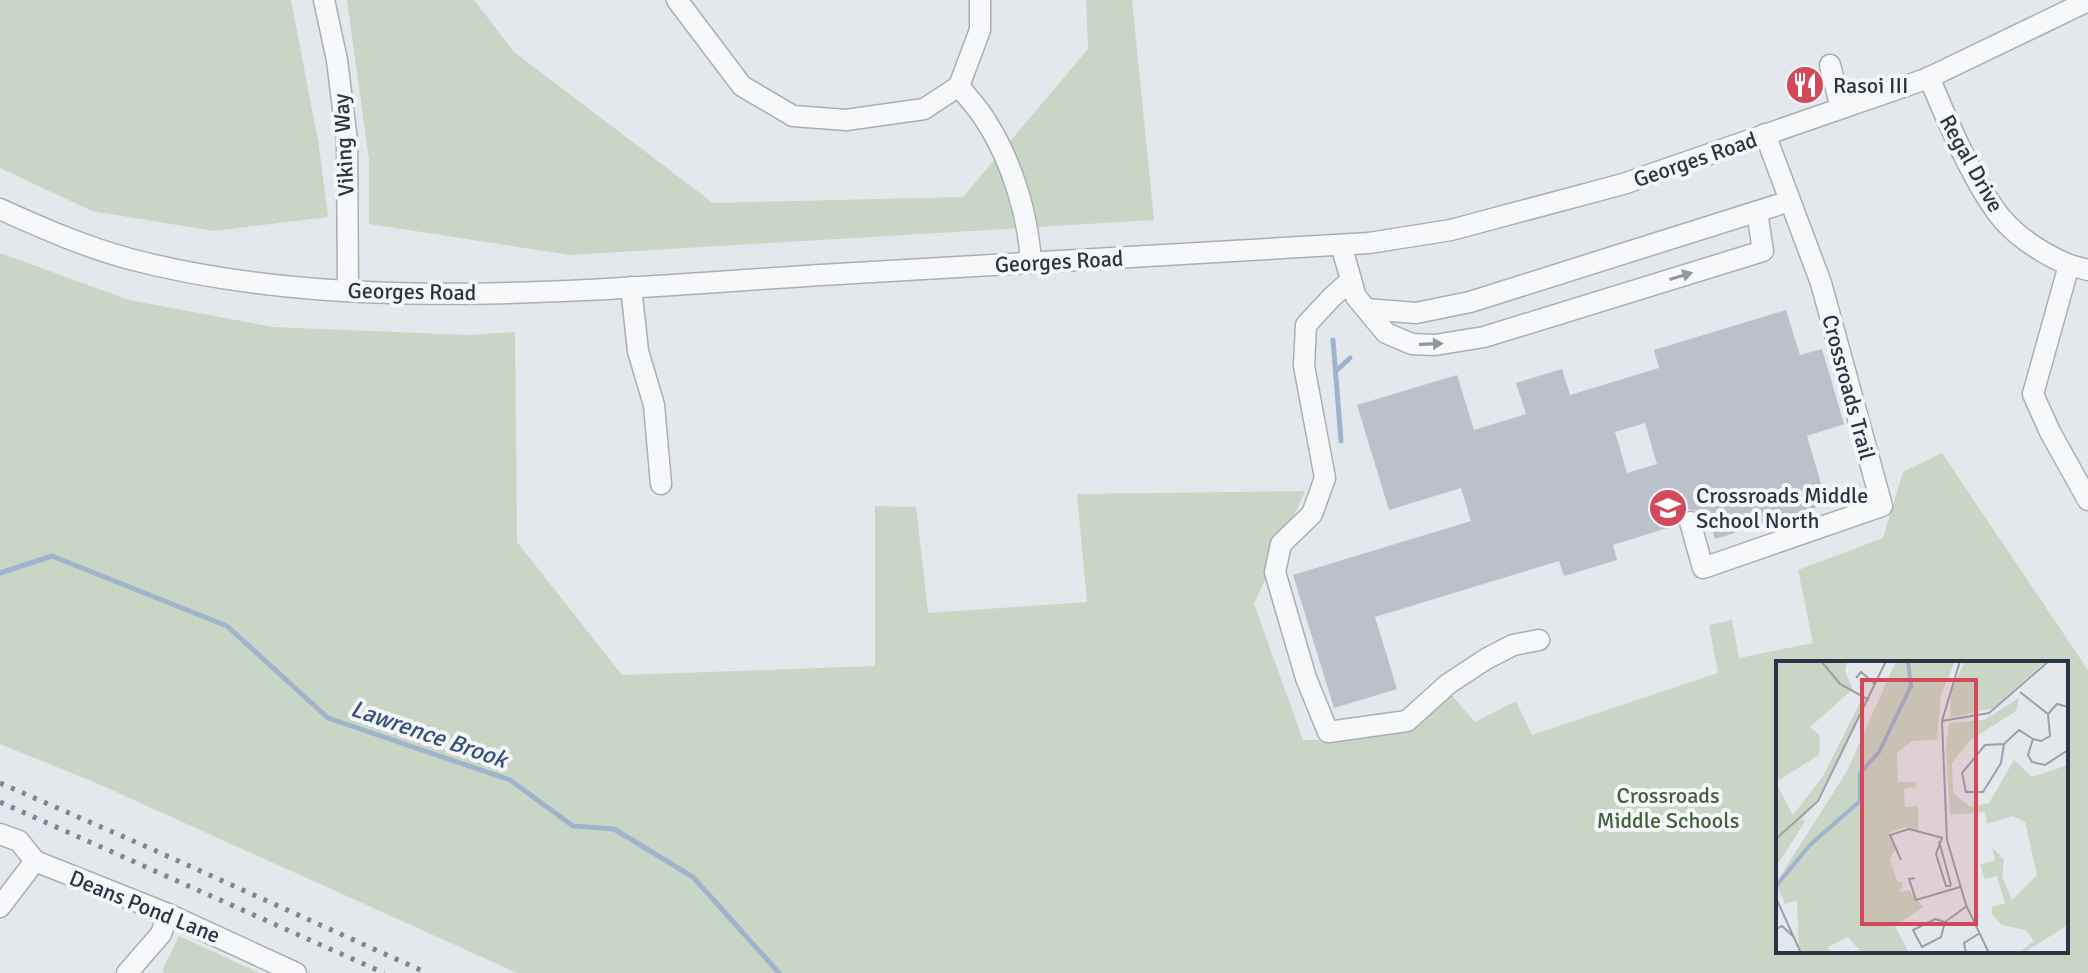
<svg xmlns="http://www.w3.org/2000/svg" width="2088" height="973" viewBox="0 0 2088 973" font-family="Signika,sans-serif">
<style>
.green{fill:#c9d6c5;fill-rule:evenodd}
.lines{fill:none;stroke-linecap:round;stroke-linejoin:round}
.stream{stroke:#9fb4cc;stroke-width:5}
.building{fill:#bbc0ca;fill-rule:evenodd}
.minor-casing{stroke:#a9aeb7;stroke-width:23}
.minor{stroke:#f7f8fa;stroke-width:20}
.rail{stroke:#7d8696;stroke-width:5;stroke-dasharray:4 8;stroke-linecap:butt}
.oneway{fill:#9196a0}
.labels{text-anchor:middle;stroke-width:8;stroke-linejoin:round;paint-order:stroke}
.poi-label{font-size:22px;fill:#2b3445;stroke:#f4f6f9;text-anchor:start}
.street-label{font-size:22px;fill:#2b3445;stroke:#f4f6f9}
.park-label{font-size:22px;fill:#3f6138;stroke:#f4f6f9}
.water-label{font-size:24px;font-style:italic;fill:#34527a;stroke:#f4f6f9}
.inset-river{fill:none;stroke:#9fb4cc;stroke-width:4}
.inset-road{fill:none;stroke:#9a9fa9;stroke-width:2}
.view{fill:#d1495b;fill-opacity:0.15;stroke:#d1495b;stroke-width:4}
.inset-edge{fill:none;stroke:#2b3445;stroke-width:4}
</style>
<rect width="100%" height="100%" fill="#e4e7ec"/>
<g class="green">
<path d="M0,0H291L319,146L328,217L214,231L92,211L0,168Z"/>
<path d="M347,0H474L514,52L713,203L963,197L1088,49L1086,0H1132L1154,220L570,255L369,224V160Z"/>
<path d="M0,253L129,300L273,327L469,335L515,332L517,542L622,675L875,666V506L916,507L928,613L1087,602L1077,494L1305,491L1254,604L1303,740L1366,739L1449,692L1475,722L1516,701L1532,735L1718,673L1709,625L1732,620L1739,658L1813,643L1798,570L1883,538L1903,472L1942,453L2088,670V973H517L94,782L0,744ZM1778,663H2066V951H1778Z"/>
<path d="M179,936L259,973H165L162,971Z"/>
</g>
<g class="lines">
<g class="stream">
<path d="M1333,340L1341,441"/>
<path d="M1336,371L1350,358"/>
<path d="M0,573L52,556L227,626L328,718L510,780L573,826L614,829L693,877L779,973"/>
</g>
</g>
<path class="building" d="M1786,310L1800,355L1822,349L1844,424L1807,436L1827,504L1715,539L1708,516L1702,518L1694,510L1687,509L1680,514L1677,525L1613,545L1617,560L1564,576L1559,561L1375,617L1397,689L1334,708L1293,575L1471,521L1461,488L1389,510L1357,405L1457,375L1474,430L1526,414L1516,383L1562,369L1570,395L1659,368L1654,350ZM1645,423L1657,464L1627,473L1615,432Z"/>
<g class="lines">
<defs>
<g id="minor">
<path d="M324,0L337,60L347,141L348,291"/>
<path d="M677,0L742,86L793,116L846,120L924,109L959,86L980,30V0"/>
<path d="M1830,65L1841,108"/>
<path d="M1929,77C1946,118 1975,187 2003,220C2020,239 2046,255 2069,265"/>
<path d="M959,86C968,98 979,109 986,121C1012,162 1028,214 1031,262"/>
<path d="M0,209C42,228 85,247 130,259C346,316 600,289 821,275C1004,264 1187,254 1369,243L1451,230L1623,184L1926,79L2088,1"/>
<path d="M1341,245L1356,297L1386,333L1412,344L1435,345L1484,337L1763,251L1757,212"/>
<path d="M2088,270L2069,265L2033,394L2050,432L2088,500"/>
<path d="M1351,280L1332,297L1306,325L1304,366L1325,478L1312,514L1281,544L1275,572L1306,678L1328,732L1407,721L1448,684L1486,659L1513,645L1539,640"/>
<path d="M631,287L638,351L654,405L661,484"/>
<path d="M1366,309L1416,313L1470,302L1790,201"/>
<path d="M1690,522L1703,568L1882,506L1821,283L1765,134"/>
<path d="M0,834L19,841L35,861L168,914L296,973"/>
<path d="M0,907L35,861"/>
<path d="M127,973L161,934L168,914"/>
</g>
</defs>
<use href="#minor" class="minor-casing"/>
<use href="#minor" class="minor"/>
<g class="rail">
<path d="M0,783L154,850L427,973"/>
<path d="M0,802L384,973"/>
</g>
</g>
<defs><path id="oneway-solid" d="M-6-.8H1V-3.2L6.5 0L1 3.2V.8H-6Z" transform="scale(2)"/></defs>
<g class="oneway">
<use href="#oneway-solid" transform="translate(1681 276) rotate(-17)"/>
<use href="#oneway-solid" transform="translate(1431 344) rotate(-2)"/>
</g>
<defs>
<symbol id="restaurant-disc" viewBox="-11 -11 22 22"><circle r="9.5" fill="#d1495b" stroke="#f4f6f9"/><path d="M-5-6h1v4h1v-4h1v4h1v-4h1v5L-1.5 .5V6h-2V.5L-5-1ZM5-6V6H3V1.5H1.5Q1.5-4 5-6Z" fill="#fff"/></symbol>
<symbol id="school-disc" viewBox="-11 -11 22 22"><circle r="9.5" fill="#d1495b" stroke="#f4f6f9"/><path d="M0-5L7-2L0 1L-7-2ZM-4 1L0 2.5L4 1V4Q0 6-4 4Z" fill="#fff"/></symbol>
</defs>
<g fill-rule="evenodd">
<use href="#restaurant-disc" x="1783" y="63" width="44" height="44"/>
<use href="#school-disc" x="1646" y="486" width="44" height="44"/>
</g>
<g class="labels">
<g class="poi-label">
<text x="1833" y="93">Rasoi III</text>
<text x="1696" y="503">Crossroads Middle<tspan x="1696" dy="25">School North</tspan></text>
</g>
<g class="street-label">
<text transform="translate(343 145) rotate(-93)" y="8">Viking Way</text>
<text transform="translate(1695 159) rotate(-19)" y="8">Georges Road</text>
<text transform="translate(1972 163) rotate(61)" y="8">Regal Drive</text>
<text transform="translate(1059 261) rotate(-3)" y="8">Georges Road</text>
<text transform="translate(412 291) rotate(1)" y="8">Georges Road</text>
<text transform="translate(1849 387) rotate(75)" y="8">Crossroads Trail</text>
<text transform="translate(145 906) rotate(22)" y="8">Deans Pond Lane</text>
</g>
<g class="park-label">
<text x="1668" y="803">Crossroads<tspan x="1668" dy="25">Middle Schools</tspan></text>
</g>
<g class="water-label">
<text transform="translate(429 734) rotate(19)" y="8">Lawrence Brook</text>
</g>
</g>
<g transform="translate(1776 661)">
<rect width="292" height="292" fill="#e4e7ec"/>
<path d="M0,0H71L69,11L77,28L34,66L44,75L43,94L0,121ZM120,0H179L165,34L161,79L136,80L121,92L122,121H140V126L128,128L129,146L142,145V172L129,166L113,172L119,189L114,199L121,220L127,222L124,231L133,229L147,246L119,265L133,292H86L72,276L52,286L54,292H23L21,239L9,243L0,222L71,110ZM189,0H270L217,47L174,57L175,30ZM243,37L240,50L194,79L176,102L177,132L194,146L213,142L238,99L256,116L292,104V264L247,292H242L258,280L250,269L226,264L216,253V246L229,242L221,215L209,218L204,204L219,199L216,187L228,198L226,216L236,239L261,214L249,161L237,155L211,163L209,151L174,154L170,86L173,62L208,59ZM86,38L90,40L39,143L24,160L30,159L0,206V122L17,154L47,115Z" fill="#c9d6c5"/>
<path class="inset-river" d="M0,225L34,184L84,140V112L103,91L135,25L132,0"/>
<path class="inset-road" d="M45,0L64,23L93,39M184,0L166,60L171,179L190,244L213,292M80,17L85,11L99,23M244,31L272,53M272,53L274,75L265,80L257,78L252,94L256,101L269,104L292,89M272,53L281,43L292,46M166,60L213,52L273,0M228,83L225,102L207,131H190L186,112L209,84L228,83L243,69L257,78M166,177L160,193L170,225H175M0,178L42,140L110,0M163,180L175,224M125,199L114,174L133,168L167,177M139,217L133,218L140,239L184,226M0,237L25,292M159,258L169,261L165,276L146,286L137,269ZM169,261L191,245M0,268L6,265L19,277M190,292L188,282L204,272"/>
<path class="view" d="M86,19H200V263H86Z"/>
<rect width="292" height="292" class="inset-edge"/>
</g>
</svg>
